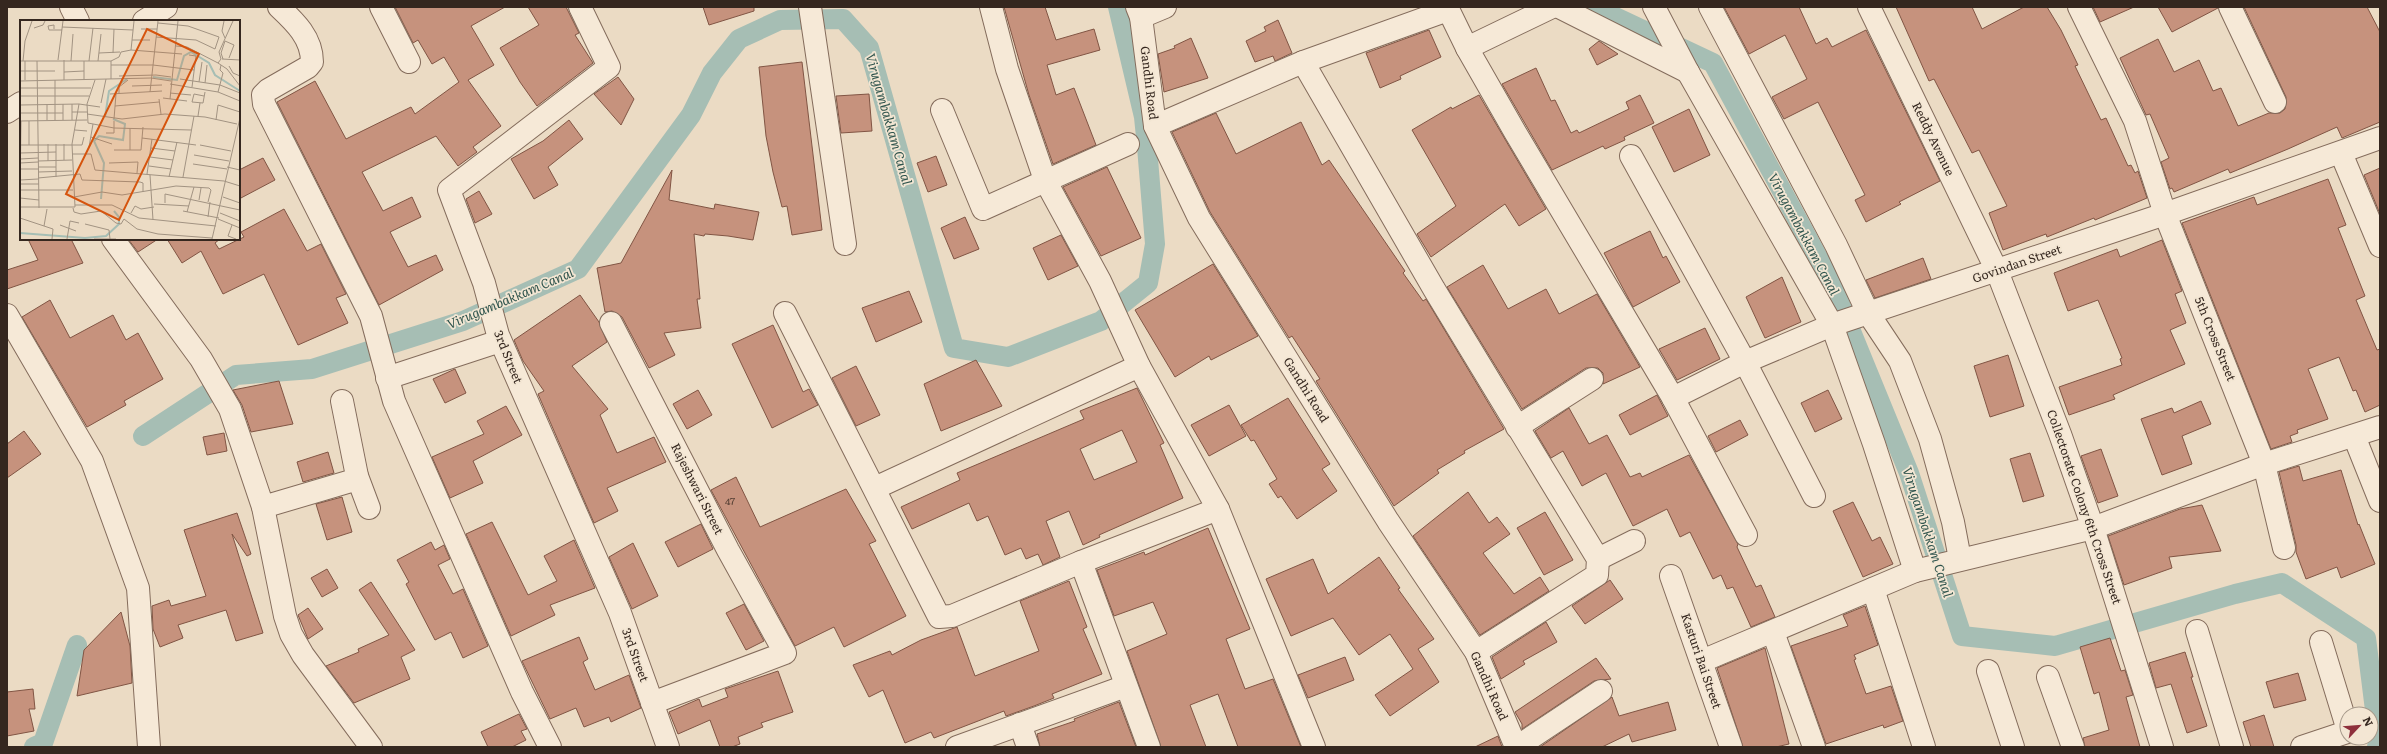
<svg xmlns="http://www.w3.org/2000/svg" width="2387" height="754" viewBox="0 0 2387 754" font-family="Literata,serif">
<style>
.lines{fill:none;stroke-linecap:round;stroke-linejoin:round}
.canal{stroke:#a6beb4;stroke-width:20}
.building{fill:#c6927d;stroke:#815544;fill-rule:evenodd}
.minor-casing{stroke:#846c5c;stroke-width:24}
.minor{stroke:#f6e9d7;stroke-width:22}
.labels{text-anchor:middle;stroke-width:3.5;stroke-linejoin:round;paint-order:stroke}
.number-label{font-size:10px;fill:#594236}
.street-label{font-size:12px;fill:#35271f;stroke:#f3e6d3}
.water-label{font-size:13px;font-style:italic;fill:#2f544d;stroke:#f3e6d3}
.inset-river{fill:none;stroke:#a6beb4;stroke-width:2}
.inset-road{fill:none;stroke:#a29382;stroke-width:1}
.view{fill:#d6540e;fill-opacity:0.15;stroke:#d6540e;stroke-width:2}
.inset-edge{fill:none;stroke:#35271f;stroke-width:2}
</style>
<rect width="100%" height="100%" fill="#ebdbc4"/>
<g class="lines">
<g class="canal">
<path d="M1594,7L1713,63L1830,280L1909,473L1962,636L2055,646L2235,594L2282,583L2366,638L2379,742L2377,747"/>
<path d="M143,436L236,375L312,369L463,321L578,269L691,115L712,73L739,39L780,20L843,19L869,48L954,348L1008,357L1101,321L1148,283L1155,244L1147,147L1144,117L1118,7"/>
<path d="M34,747L43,743L77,645"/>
</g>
</g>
<g class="building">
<path d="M395,7H505L471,26L494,65L468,80L501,126L473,147L477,152L458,166L436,136L362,172L383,211L412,197L421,217L390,232L408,267L436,255L443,270L379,305L277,102L315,81L346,139L411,107L415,114L459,82L444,57L432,64L418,40L413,43Z"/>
<path d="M528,7H566L579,33L575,35L593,63L537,106L520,82L500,48L539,25Z"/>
<path d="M703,7H754V11L709,25Z"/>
<path d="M1004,7H1045L1056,40L1094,29L1100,50L1047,65L1056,95L1074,88L1096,145L1053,164L1029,95Z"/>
<path d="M1724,7H1799L1816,44L1827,38L1832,47L1866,30L1940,181L1899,202L1901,204L1866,222L1855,200L1865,195L1818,102L1784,119L1772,97L1807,79L1785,35L1749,54Z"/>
<path d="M1896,7H1972L1982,29L2024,7H2047L2061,30L2078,65L2075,66L2101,120L2106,118L2128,166L2131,165L2135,173L2138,171L2147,198L2095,220L2094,218L2047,237L2046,234L2003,250L1989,213L2007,206L1979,150L1972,153L1934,79L1929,81Z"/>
<path d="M2093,7H2134L2100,22Z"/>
<path d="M2158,7H2218V8L2172,32Z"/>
<path d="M2244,7H2367L2380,32V122L2342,138L2337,127L2288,149L2230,173L2228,169L2174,192L2172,188L2170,189L2161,162L2169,158L2150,114L2146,115L2120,58L2158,39L2174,72L2199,60L2213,91L2221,88L2238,126L2269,113H2280L2285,109L2286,97Z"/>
<path d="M1278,20L1292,53L1275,61L1273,56L1255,62L1246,41L1266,31L1264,27Z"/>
<path d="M1429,30L1441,57L1400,76L1401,79L1380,88L1366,53Z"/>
<path d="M1191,38L1208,78L1164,92L1158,54L1175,48L1174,46Z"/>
<path d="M1599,41L1618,54L1597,65L1589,49Z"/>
<path d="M802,62L822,230L792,235L787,206L782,207L773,172L766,136L759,67Z"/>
<path d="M1536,68L1551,101L1555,100L1571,133L1577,130L1579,133L1629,109L1626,102L1640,95L1654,123L1624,137L1625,140L1605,149L1603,146L1552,170L1502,84Z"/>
<path d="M618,77L634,99L621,125L594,94Z"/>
<path d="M869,94L872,131L841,133L836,96Z"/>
<path d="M1479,95L1546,209L1519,226L1505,204L1431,257L1417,234L1456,206L1412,130L1451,107L1452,109Z"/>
<path d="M1689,109L1710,155L1674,172L1652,127Z"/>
<path d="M1216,113L1236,154L1301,122L1322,165L1329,160L1405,271L1403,273L1423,301L1426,299L1504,429L1464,451L1465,453L1437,470L1439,473L1394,506L1316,381L1320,379L1292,336L1289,338L1210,212L1172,132Z"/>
<path d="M569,120L583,139L548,167L558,185L534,199L511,159L543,141Z"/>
<path d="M936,156L947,185L928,192L917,163Z"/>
<path d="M263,158L275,180L239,199V170Z"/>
<path d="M1107,167L1141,238L1101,256L1063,187Z"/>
<path d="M2380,168V214L2364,175Z"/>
<path d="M672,170L669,200L714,209L715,204L759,212L753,240L728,236L705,234L704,236L694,234L700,299H697L701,328L664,333L675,355L649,368L622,317L612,311L605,312L597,268L621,263Z"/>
<path d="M2328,179L2346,225L2338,228L2365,296L2356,300L2377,350L2380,349V405L2365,412L2356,390L2353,391L2339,357L2308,369L2328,419L2297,430L2298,433L2290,436L2292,442L2271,449L2182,223L2254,197L2257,205Z"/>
<path d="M479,191L492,214L475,223L466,199Z"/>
<path d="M284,209L307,251L321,244L346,294L336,298L348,323L298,345L264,274L223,294L201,251L182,263L167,239H220L215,243L219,249L244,237L241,232Z"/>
<path d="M965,217L979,249L954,259L941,228Z"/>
<path d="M1650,231L1663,258L1666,256L1680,282L1633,307L1604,253Z"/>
<path d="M1061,235L1078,266L1048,280L1033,248Z"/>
<path d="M28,239H71L83,263L7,289V270L38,260Z"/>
<path d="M128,239H158L138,252Z"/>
<path d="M2162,240L2182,291L2175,294L2186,323L2170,330L2185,364L2113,395L2115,399L2069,415L2059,387L2122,365L2120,359L2122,358L2098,300L2068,311L2054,273L2117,249L2120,257Z"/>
<path d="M1923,258L1931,279L1875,298L1866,280Z"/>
<path d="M1213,264L1258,336L1211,360L1209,356L1175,377L1135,310Z"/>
<path d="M1483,265L1508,309L1546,289L1559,314L1597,294L1640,367L1603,384V373L1598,368H1586L1522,409L1447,287Z"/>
<path d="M1782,277L1801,322L1765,338L1746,297Z"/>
<path d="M909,291L922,322L876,342L862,308Z"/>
<path d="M580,295L599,322L607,342L572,366L608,409L600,415L617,453L654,437L666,462L607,488L618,511L594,523L538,394L544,391L523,361L514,340Z"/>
<path d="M50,300L70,338L113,315L126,340L138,333L163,379L124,401L126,405L87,427L22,317Z"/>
<path d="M773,325L803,392L809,389L818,405L772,428L732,344Z"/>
<path d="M1705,328L1720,359L1677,380L1659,349Z"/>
<path d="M2008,355L2024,406L1990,417L1974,366Z"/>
<path d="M976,360L1002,406L941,431L924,384Z"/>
<path d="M856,366L880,415L856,426L832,378Z"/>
<path d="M455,369L466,393L445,403L433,379Z"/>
<path d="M279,381L293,424L251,432L242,405L233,390Z"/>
<path d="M1137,388L1164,443L1160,445L1183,498L1099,535L1100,537L1083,545L1069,511L1046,521L1060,557L1043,565L1038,554L1026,559L1021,548L1005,555L988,516L977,521L969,503L912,529L901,507L960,480L957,473L1084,419L1080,411ZM1122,430L1137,462L1094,480L1080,449Z"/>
<path d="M698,390L712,415L687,429L673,404Z"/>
<path d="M1828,390L1842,419L1815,432L1801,403Z"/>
<path d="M1657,395L1668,416L1630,435L1619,415Z"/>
<path d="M1288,398L1330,464L1322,469L1337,491L1297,519L1281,496L1278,498L1269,484L1277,479L1254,440L1251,441L1241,425Z"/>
<path d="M2201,401L2211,424L2182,436L2192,464L2162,475L2141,419L2172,408L2174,413Z"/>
<path d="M1229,405L1246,436L1209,456L1191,425Z"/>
<path d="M506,406L522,435L473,461L483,483L450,498L432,457L484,434L477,421Z"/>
<path d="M1569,408L1589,444L1607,435L1630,477L1640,473L1642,477L1689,455L1738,544L1737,547L1756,587L1761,585L1775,617L1751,627L1733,587L1727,589L1721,575L1713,579L1690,532L1680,537L1667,509L1633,526L1606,473L1582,486L1563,451L1551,458L1535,431Z"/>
<path d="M1740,420L1748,435L1716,452L1708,436Z"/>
<path d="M24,431L41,454L7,478V444Z"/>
<path d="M224,433L227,451L207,455L203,437Z"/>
<path d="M2101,449L2118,496L2098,503L2081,456Z"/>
<path d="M328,452L334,473L303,482L297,462Z"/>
<path d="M2030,453L2044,496L2023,502L2010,459Z"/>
<path d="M2299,466L2303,481L2341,470L2358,525L2359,524L2375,564L2341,578L2337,567L2306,579L2296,552V545L2279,472Z"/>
<path d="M736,477L760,527L846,489L876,541L869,544L906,616L844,647L834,627L795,646L711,490Z"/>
<path d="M1468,492L1489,523L1497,517L1510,534L1483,553L1514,594L1540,577L1549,591L1480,635L1413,536Z"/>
<path d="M342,497L352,532L327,540L316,504Z"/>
<path d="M1853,502L1872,541L1880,537L1893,564L1863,577L1833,511Z"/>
<path d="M2202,505L2221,551L2169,557L2172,568L2124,585L2108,536L2180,509Z"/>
<path d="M1545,512L1573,560L1544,575L1517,528Z"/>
<path d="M237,513L251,554L247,556L232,534L263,633L236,641L226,610L178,625L183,638L160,647L153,629L152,606L169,600L171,606L206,596L184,530Z"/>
<path d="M492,522L528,595L557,581L544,556L574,540L595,588L550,605L555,615L511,636L466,534Z"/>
<path d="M701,524L713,549L678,567L665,542Z"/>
<path d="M1208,528L1250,629L1226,639L1245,689L1273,679L1301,747H1238L1218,694L1190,705L1206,747H1161L1127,651L1167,634L1153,602L1114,616L1097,570L1144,552L1145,555Z"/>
<path d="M431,542L435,550L444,545L450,559L438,565L453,594L463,589L488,646L463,658L451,632L435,640L406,584L409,582L397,560Z"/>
<path d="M633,543L658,596L632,609L609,557Z"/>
<path d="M1379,557L1400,588L1398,589L1434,639L1418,649L1439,682L1390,716L1375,695L1413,669L1390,634L1359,655L1333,618L1291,636L1266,579L1313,559L1328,594Z"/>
<path d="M327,569L338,588L322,597L311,578Z"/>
<path d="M1610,580L1623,599L1585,624L1572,606Z"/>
<path d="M1069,581L1087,627L1083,629L1102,674L1052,694L1054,698L1034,706L1006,716L1004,711L934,738L931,732L905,743L883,690L869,697L853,665L890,651L892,655L921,640L957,627L975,676L1039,651L1020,601Z"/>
<path d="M371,582L415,650L401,657L410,679L354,703L326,666L359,652L358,649L389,635L359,590Z"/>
<path d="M744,604L764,641L746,650L726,613Z"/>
<path d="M1865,606L1878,645L1854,655L1856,659L1854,660L1866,694L1891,686L1903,721L1884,728L1883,725L1826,744L1791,646L1848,626L1843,615Z"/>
<path d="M308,608L323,629L308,639L298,615Z"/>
<path d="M121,612L130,646L132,683L77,696L84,650Z"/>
<path d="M1546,622L1557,642L1523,661L1525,664L1501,679L1492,657Z"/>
<path d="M579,637L588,659L583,662L595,690L629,675L641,708L611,722L609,717L584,727L576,708L550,719L522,661Z"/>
<path d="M2110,638L2121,671L2125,670L2133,695L2126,697L2140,747H2085L2083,738L2109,730L2099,692L2094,694L2080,647Z"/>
<path d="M1765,648L1789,744L1776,747H1743L1717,668Z"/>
<path d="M2185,652L2193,677H2191L2207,726L2187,733L2171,684L2156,688L2149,663Z"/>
<path d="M1345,657L1354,680L1308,698L1298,675Z"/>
<path d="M1596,658L1611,679L1594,681L1522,729V724L1515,712Z"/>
<path d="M778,671L793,712L761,723L763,727L738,737L740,744L732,747H720L710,720L678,734L669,712L699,699L702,707L728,697L725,689Z"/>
<path d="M2298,673L2306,700L2274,708L2266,682Z"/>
<path d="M33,689L35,709H29L34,731L7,736V692Z"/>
<path d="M1612,697L1619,716L1668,702L1676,730L1632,742L1629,734L1602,747H1540Z"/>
<path d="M1119,702L1136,747H1040L1037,734L1075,721L1074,719Z"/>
<path d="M519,714L527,729L521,731L526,740L512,747H488L481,732Z"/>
<path d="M2264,715L2274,747H2251L2243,722Z"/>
<path d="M1498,736L1502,747H1475Z"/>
</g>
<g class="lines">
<defs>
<g id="minor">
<path d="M71,7L78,21"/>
<path d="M279,7C295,22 312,38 312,62L308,67L268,90L263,95L264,104L371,316L394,401L522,692L550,747"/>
<path d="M381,7L409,62"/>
<path d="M580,7L609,67L449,190L484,283L498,335L620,613L668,747"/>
<path d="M810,7L845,244"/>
<path d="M991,7L1007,69L1045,180L1100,281L1139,366L1218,509L1314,747"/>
<path d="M1137,7L1141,17L1155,126L1199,218L1388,521L1476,652L1516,747"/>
<path d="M1447,7L1467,48L1515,132L1673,398L1746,535"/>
<path d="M1559,7L1688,72"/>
<path d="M1654,7L1688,72L1832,325L1874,444L1915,571"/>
<path d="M1710,7L1836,245L1868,313L1900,361L1930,439L1953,522L1960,559"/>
<path d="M1869,7L1997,271L2060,434L2093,528L2162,747"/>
<path d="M2079,7L2135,121L2165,214L2264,464L2284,548"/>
<path d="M2230,7L2275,102"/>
<path d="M1141,17L1165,7"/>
<path d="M144,21L166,7"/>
<path d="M1467,48L1552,7"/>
<path d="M1303,62L1434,289L1598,559L1597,575L1476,652"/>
<path d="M942,110L983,209L1128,144"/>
<path d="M7,112L21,103"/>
<path d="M1155,126L1303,62L1448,10"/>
<path d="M2341,153L2380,246"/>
<path d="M1631,156L1745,362L1814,496"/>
<path d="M113,239L201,359L230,409L263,507L285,616L291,634L303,655L371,747"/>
<path d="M785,313L939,617L952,616L1081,562L1218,509"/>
<path d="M7,315L92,461L138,588L149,747"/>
<path d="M611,323L728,550L785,653L652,703"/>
<path d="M387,378L500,341"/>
<path d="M1673,398L1745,362L1832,325L2165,214L2380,138"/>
<path d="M342,401L357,476L369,508"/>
<path d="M1517,427L1592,379"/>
<path d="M2354,436L2380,501"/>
<path d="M875,488L1139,366"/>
<path d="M263,507L351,481L357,476"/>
<path d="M1598,559L1634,541"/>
<path d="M1081,562L1149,747"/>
<path d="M1671,576L1731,747"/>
<path d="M1873,589L1924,747"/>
<path d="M2197,631L2232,747"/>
<path d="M1773,632L1814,747"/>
<path d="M2321,642L2347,727"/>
<path d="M1702,661L1915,571L2093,528L2264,464L2380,427"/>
<path d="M1988,671L2013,747"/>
<path d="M2048,677L2073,747"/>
<path d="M1020,724L1028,747"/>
<path d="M957,747L1126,686"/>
<path d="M1517,747L1601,691"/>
<path d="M2302,747L2347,732"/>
</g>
</defs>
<use href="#minor" class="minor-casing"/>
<use href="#minor" class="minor"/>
</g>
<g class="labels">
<g class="number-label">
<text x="730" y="505">47</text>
</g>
<g class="street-label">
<text transform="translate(1149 83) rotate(83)" y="4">Gandhi Road</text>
<text transform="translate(1933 139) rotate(64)" y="4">Reddy Avenue</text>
<text transform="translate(2017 264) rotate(-19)" y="4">Govindan Street</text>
<text transform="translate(2215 339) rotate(68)" y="4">5th Cross Street</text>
<text transform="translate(508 357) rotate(68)" y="4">3rd Street</text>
<text transform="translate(1306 390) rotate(58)" y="4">Gandhi Road</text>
<text transform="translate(697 489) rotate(63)" y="4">Rajeshwari Street</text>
<text transform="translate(2084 507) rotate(71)" y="4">Collectorate Colony 6th Cross Street</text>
<text transform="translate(635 655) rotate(70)" y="4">3rd Street</text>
<text transform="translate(1701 661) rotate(71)" y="4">Kasturi Bai Street</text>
<text transform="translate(1489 686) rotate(66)" y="4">Gandhi Road</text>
</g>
<g class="water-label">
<text transform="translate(889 119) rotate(74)" y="5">Virugambakkam Canal</text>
<text transform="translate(1804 234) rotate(62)" y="5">Virugambakkam Canal</text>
<text transform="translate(510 298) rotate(-23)" y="5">Virugambakkam Canal</text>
<text transform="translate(1928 532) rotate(72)" y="5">Virugambakkam Canal</text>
</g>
</g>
<g transform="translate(20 20)">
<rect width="220" height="220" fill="#ebdbc4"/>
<path class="inset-river" d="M133,57L157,60L164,36L171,32L189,43L195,55L220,71M85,97L89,71L107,59M81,179L84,143L74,121L79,116L103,120L105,104L93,99M0,213L65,218L86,216L99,204V197L94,191"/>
<path class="inset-road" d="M204,1L202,11L205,18M42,7L113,10M14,8L23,5L25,1M34,9V5L28,6L29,10H42M121,9H137M136,17L176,20L195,29L199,17L168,6L138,3M112,20H130M156,26L167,27L198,43L207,49L220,66M111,30L114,1M79,33L100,32M93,33L94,9M169,35L176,36L172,67M202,39L220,40M203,39L201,33L205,21L214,25L209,38M38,40L43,1M44,40V60M0,41H91L99,37L101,32L111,30L162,34M3,41L5,21L12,1M5,41V60M17,41L19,188M51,41L53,14M69,41L73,8M78,41L81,14M198,43L201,39L199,32L213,1M91,45H133L174,50M209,46L213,53L220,56M0,51H35M44,52L64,51M99,56L136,55L151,57M91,59V41M160,59L200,65L220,73M64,60V41M75,60L67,84L68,103L94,108L171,110M0,61L131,58L151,61M179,62L182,42M185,63L187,45M150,64L198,72L220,81M112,66L142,65M0,68H71M130,72L138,1M198,72L203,53L200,50L201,45M150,73L171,75M90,74L142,71M99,74V67L108,60M0,76H69M184,76L174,74L172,82L183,83L185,72M143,78L167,81M139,79L141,94M150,79L158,1M81,83L86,59M27,84V100M0,85L59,84L80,87M95,86L139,82M52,92H67M0,93H43M67,94L102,99L145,94L185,97L217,104M178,96L180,83M94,99L96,74M35,100V60M43,100V84M52,100V84M196,100L198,85L220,92M0,101L67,100M9,101V125M55,110L67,111M86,113H94V101M71,117L92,124M122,118L176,125M28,124V141M36,124V157M0,125H62L64,117M180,125L211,131M69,127L73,104M131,128L155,131M94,130H121L123,107M110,130V108M0,133L36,132M52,134H71L75,150L204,161L220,166M174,135L209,141M130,137L153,140M0,139L18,138M44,140V124M18,141L52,140M0,143L18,142M89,143L118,142L117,153M173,144L207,149M129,146L151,149M18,147H36M207,147L220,150M0,149H18M18,152L52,151M127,154L132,119M130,155L133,200M149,157L157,122M163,157L174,96M18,158L60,154L62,160L120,162L123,163V172M0,160L18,159M0,164H19M0,170L1,101M0,170H53M54,177L82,172L102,175L156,166L189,168L191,170L188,182M203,177L220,183M0,178L19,180M179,180L181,168M145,183V174L220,190M134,184L169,186M55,185H92L119,198L196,206M0,187H55L52,124L59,84M53,188L54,192L61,194L81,191L96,203L101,204L104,199L117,209L138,214L192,218M27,189L24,206L33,209L32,219M163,191L199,198M167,192L174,167M111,193L115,186L121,189L134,187M200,193L220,201M188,197L190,182M0,198L24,206M198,199L220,208M65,204L89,210L90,219M40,205L56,211M212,205L208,216L216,219M47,219L50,201L59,203M74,219H96M192,219L220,98"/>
<path class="view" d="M127,9L179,34L99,200L46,174Z"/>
<rect width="220" height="220" class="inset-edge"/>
</g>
<rect width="2387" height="754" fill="none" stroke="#35271f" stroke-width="16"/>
<g transform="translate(2359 726) rotate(64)"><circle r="19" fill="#f3e6d3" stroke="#a79a8b"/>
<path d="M0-3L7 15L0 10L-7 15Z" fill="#8e303c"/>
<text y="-6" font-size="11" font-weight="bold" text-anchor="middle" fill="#35271f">N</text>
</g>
</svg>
